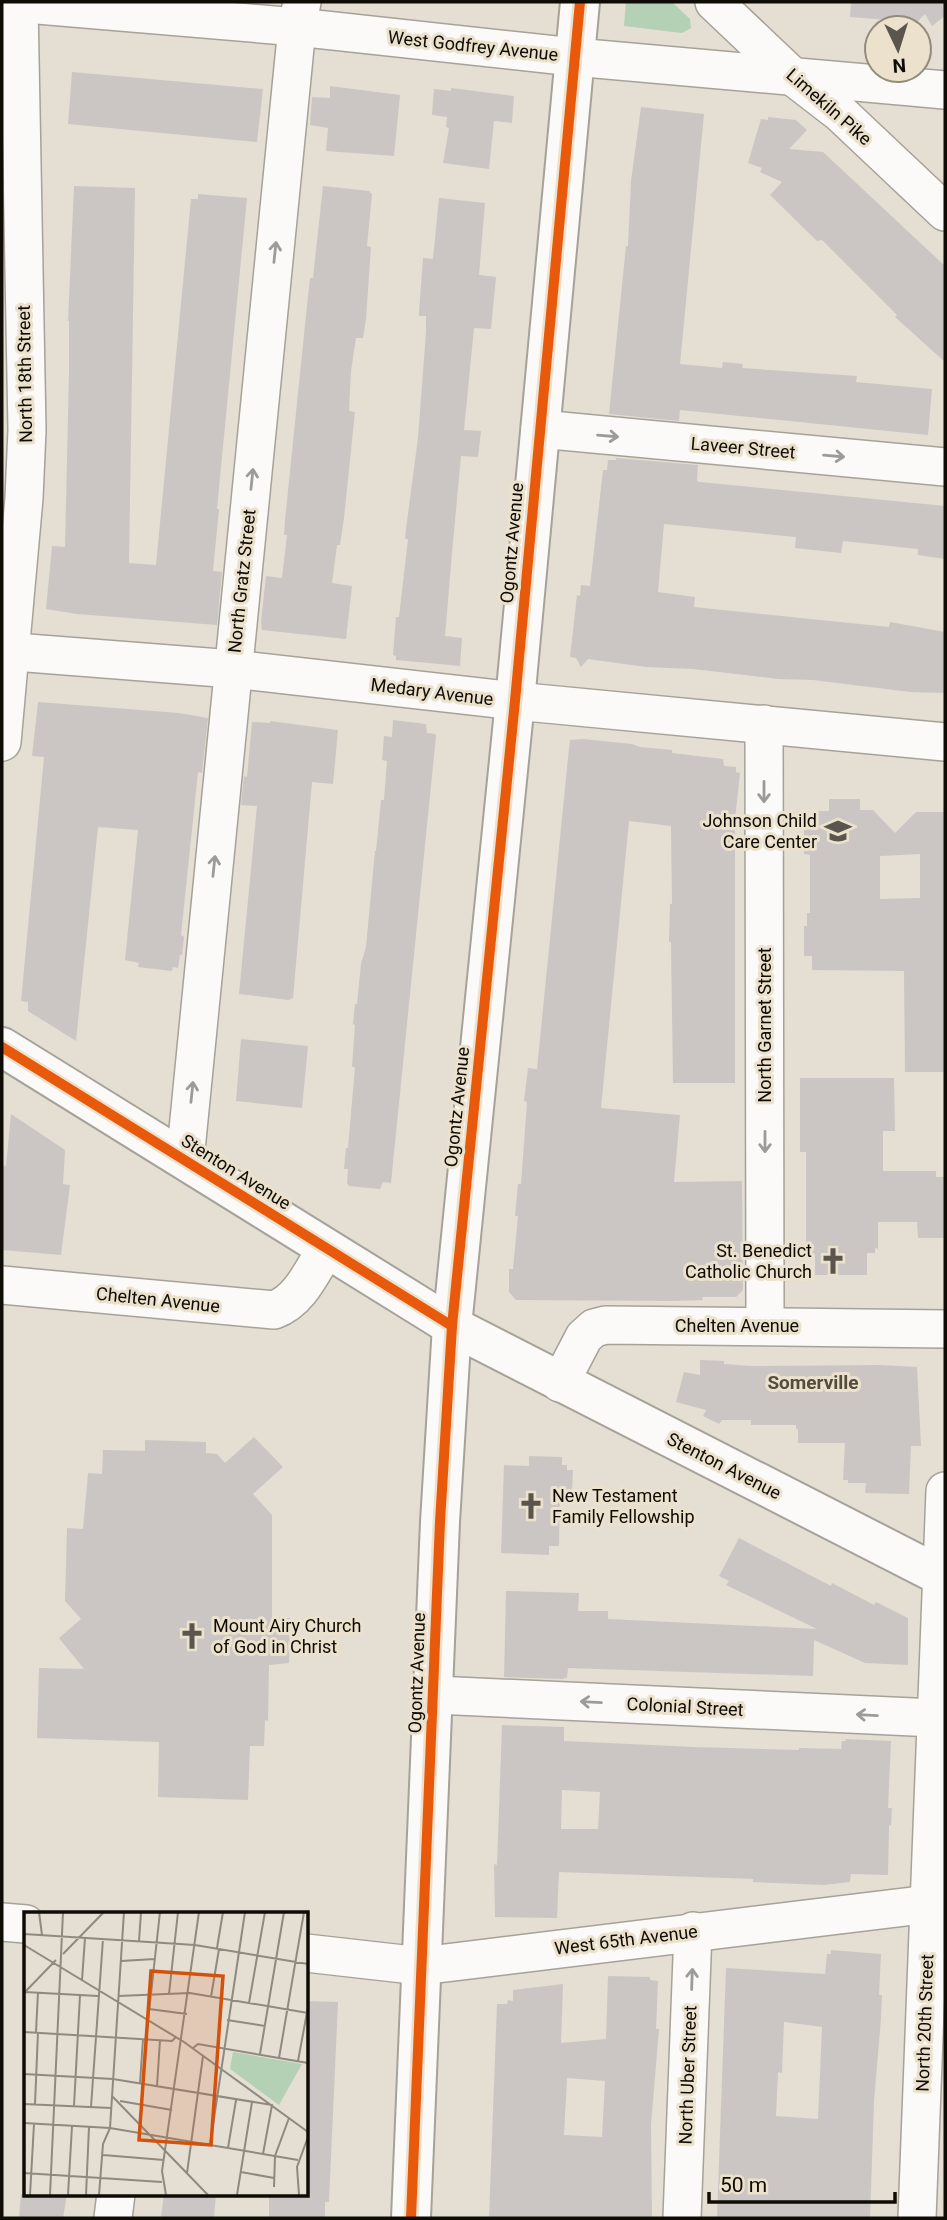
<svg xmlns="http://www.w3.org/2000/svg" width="947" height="2220" viewBox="0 0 947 2220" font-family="Roboto,sans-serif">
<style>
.green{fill:#b4d1b5}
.building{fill:#cbc6c4;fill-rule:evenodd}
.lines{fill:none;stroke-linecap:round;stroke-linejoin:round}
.minor-casing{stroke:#a6a299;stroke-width:40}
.major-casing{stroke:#a6a299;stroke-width:42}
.minor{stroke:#fbfaf8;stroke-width:37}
.major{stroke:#fbfaf8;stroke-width:38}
.cycleway-casing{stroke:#ebe1cc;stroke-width:15}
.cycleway{stroke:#e8590c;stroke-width:10}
.oneway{stroke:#9d9b97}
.labels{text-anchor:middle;stroke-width:6;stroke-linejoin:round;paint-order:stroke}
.street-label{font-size:18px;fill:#0f0c06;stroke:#ebe1cc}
.poi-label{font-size:18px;fill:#0f0c06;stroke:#ebe1cc;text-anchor:end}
.neighbourhood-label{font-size:19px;font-weight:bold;fill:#554d3b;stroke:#ebe1cc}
.inset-road{fill:none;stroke:#8f8a81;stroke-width:2}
.view{fill:#d2510b;fill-opacity:0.15;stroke:#d2510b;stroke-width:3.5}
.inset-edge{fill:none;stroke:#0f0c06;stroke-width:3.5}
</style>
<rect width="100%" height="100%" fill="#e4ded3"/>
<path class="green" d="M626,2H672L690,19L691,28L682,33L624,26Z"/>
<g class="building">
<path d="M851,2H945V16L932,26L925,14L914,25L906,16L900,21L850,17Z"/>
<path d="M72,72L263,89L257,142L68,124Z"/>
<path d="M330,86L400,95L394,156L326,151L328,128L310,125L312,97L330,98Z"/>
<path d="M451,88L514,96L512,123L494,121L489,169L443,163L449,128L446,127L447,117L432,115L434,89L451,91Z"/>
<path d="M641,107L704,114L680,364L722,368L723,362L743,364L742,368L857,376L856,382L932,389L928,435L680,410L679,421L609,414L626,246H628L631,181Z"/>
<path d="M768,117L796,120L807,130L789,149L823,152L945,266V362L895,317L897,315L822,240L817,241L770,195L782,182L760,172L762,168L748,163L761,119L768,120Z"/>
<path d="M74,186L135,188L129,563L156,565L191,199H198V194L247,198L217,509H219L213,571L222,572L217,625L77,614L46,609L52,546L65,547L69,372V321H68Z"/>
<path d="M323,186L369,191L372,194L367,246L371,247L366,319L363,338H356L351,371L349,411L355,412L344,518L340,545H337L332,583L352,586L346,639L262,630L261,622L266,576L282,578L287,535H284L285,520L308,296L310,278H313Z"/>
<path d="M439,198L485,203L479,275L496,277L491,329L474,328L464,430L481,431L478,457L461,456L452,553L445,636L462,638L460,666L396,660V656L393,655L396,617H399L408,539H405L406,529L418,438L426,332V316H419V312L423,258L433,259Z"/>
<path d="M616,458L698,465L697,481L700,482L945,506V559L918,555V549L843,541L841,553L795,548L796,537L664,524L658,592L695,597L694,607L889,627L890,622L945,632V693L910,692L813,680L778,679L693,669L646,667L588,659L581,667L576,658L570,657L577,595L580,596L581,585L590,586L603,470H607L608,460H616Z"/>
<path d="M38,702L179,713L208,718L202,773L198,772L181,935L184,937L182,955H180L178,968L173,967L172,971L138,967L139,963L125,960L138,830L98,827L76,1041L28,1011V1002L21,1001L44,757L32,756Z"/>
<path d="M393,720L426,724L427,733L435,734L436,736L391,1183L383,1182L380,1189L349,1186L347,1183L348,1169H344L346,1148H348L355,1067H352L355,1025L353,1024L355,1004H357L361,964L366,947L375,851H376L381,800H384L387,761L382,760L384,736L392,737Z"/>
<path d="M270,721L338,730L333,784L312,782L293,998L289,1000L239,994L257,806L241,805L244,776L247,777L252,722L270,723Z"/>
<path d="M583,739L632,744L640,747L672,750V753L723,759L724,766L736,767V772L740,773L735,819V1083H673L671,942H669L670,904H672L671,826L629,821L601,1108L680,1115L674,1182L742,1181L743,1290L736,1297H702L703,1300L673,1301L516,1300L509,1292V1269H513L518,1216H515L518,1184H521L527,1102L524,1101L528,1068L537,1069L568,758L570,740Z"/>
<path d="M829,799H860V810H873L895,833L916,812H945V1072H905L904,971L812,970V956H804V926H807V913H810V855L804,854V822L816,811H829ZM920,854V898L880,899V856Z"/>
<path d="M241,1039L308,1046L302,1108L236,1101Z"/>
<path d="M800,1078H894L895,1131H883V1171H936V1177H945V1238H918L917,1222H878V1249L875,1248V1253H867V1275H815V1254L809,1253V1249L806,1250V1152H800Z"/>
<path d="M11,1114L65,1150L63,1184L70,1185L61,1255L2,1250V1165L6,1166Z"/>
<path d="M700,1360L724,1361V1364L752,1366L881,1365L917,1367L921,1446H911L909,1494L865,1493L866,1483H848V1480H843L845,1443H798V1429H796V1425H751V1420H722L719,1424L703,1416L706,1410L676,1402L684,1372L700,1375Z"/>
<path d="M254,1437L283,1467L253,1494L272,1515V1618H290L289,1663L269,1665L268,1721L265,1720L264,1746H250L248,1800L158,1797L159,1742L37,1738L39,1668L84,1669L59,1638L81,1619L65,1601L67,1528L83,1529L88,1473L102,1474L103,1450L145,1451V1440L206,1442V1453L217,1454L225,1463Z"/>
<path d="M529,1456L562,1457V1465H567V1470H573L572,1492L560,1491L559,1546H549V1555L501,1553L504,1465L529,1466Z"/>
<path d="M739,1538L831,1586L832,1583L874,1605L876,1602L908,1618V1665L865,1663L814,1640L813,1676L568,1668L567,1678L562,1679L504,1677L506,1591L579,1593L578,1611H608V1619L817,1629L726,1585L729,1581L719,1576Z"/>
<path d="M502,1725L564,1727V1741L694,1747L799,1750V1748L841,1749L842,1741H846L845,1739L891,1741L888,1808H892L891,1825L889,1826L888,1875L851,1874L850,1882L824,1885L753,1882V1879L559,1872L557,1918L495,1917L494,1864L497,1865ZM562,1790L600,1792L598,1829H561Z"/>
<path d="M831,1950L881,1954L879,1995H882L881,2018L874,2102L870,2218H717L726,1968L825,1974L827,1954H831ZM784,2022L822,2027L818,2119L776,2116L778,2072L782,2073Z"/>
<path d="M608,1976L650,1977V1980L658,1981L656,2029H659L651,2125L652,2218H489L497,2004H507L508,2000L513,2001V1990L563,1984L561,2043L606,2039ZM567,2078L605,2081L602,2137L564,2135Z"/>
<path d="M306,2001L338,2002L329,2202H325V2218H269V2194H306Z"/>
<path d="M21,2194H67L63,2218H19Z"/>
<path d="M164,2194H216L214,2218H161Z"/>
</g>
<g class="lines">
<defs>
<g id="minor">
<path d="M2,2L297,27L574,57L945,90"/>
<path d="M714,2L792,76L840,113L945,212"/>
<path d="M540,429L945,467"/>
<path d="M2,651L233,669L515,701L945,742"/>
<path d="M764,724L765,1326"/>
<path d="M2,742L24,498L27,430L19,4"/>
<path d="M185,1160L297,27L302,2"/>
<path d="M2,1285L274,1310C300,1301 312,1271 326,1249"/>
<path d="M560,1383L584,1337L594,1328L606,1325L945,1329"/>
<path d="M435,1695L935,1718"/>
<path d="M2,1922L26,1924"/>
<path d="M306,1953L421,1966L945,1902"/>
<path d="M113,2218L116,2194"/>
<path d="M682,2218L693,1931"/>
<path d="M917,2218L945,1491"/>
</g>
<g id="major">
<path d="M2,1047L452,1326L945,1578"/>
<path d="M411,2218L440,1522L452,1326L515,701L580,2"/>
</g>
</defs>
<use href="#minor" class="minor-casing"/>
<use href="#major" class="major-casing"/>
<use href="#minor" class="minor"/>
<use href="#major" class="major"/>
<defs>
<g id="cycleway">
<path d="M2,1047L452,1326"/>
<path d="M411,2218L440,1522L452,1326L515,701L580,2"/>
</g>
</defs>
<use href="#cycleway" class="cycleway-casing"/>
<use href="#cycleway" class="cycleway"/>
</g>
<defs><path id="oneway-shaft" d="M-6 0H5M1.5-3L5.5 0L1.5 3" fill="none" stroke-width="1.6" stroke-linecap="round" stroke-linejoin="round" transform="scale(1.75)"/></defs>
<g class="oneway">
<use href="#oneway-shaft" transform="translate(275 252) rotate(-84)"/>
<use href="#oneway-shaft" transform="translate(608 436) rotate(5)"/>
<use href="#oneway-shaft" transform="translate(834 456) rotate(5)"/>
<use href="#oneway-shaft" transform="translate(252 479) rotate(-84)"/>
<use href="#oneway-shaft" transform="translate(764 792) rotate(90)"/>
<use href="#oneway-shaft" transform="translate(214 866) rotate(-84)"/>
<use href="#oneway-shaft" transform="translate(192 1092) rotate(-84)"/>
<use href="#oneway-shaft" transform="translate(765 1142) rotate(90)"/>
<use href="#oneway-shaft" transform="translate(591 1702) rotate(-177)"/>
<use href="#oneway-shaft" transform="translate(867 1715) rotate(-177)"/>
<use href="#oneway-shaft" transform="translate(692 1979) rotate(-88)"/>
</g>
<defs>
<symbol id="school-bare" viewBox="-9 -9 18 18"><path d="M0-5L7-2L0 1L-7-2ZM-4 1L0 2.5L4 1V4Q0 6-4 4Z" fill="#5a564e" stroke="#ebe1cc" stroke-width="2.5" paint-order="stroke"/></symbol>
<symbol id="church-bare" viewBox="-9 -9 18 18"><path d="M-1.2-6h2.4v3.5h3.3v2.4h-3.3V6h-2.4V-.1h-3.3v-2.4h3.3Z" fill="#5a564e" stroke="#ebe1cc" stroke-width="2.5" paint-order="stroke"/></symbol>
</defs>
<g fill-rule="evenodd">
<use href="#school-bare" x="819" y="812" width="38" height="38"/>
<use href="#church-bare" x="814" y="1242" width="38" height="38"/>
<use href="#church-bare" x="512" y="1487" width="38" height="38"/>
<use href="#church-bare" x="173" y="1617" width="38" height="38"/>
</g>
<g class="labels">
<g class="street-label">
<text transform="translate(473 46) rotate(6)" y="6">West Godfrey Avenue</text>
<text transform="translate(829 107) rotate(41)" y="6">Limekiln Pike</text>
<text transform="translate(25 374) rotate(-91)" y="6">North 18th Street</text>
<text transform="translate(743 448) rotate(5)" y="6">Laveer Street</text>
<text transform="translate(512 543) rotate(-85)" y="6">Ogontz Avenue</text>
<text transform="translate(242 581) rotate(-84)" y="6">North Gratz Street</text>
<text transform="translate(432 692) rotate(7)" y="6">Medary Avenue</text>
<text transform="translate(765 1025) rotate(-90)" y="6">North Garnet Street</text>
<text transform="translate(457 1107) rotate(-84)" y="6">Ogontz Avenue</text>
<text transform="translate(236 1172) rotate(32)" y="6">Stenton Avenue</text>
<text transform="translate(158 1300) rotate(6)" y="6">Chelten Avenue</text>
<text x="737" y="1332">Chelten Avenue</text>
<text transform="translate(724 1466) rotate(27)" y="6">Stenton Avenue</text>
<text transform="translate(417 1673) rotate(-88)" y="6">Ogontz Avenue</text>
<text transform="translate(685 1707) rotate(3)" y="6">Colonial Street</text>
<text transform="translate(626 1940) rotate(-7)" y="6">West 65th Avenue</text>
<text transform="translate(925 2023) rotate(-88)" y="6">North 20th Street</text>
<text transform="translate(688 2075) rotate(-88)" y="6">North Uber Street</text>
</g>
<g class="poi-label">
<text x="817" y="827">Johnson Child<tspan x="817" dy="21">Care Center</tspan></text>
<text x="812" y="1257">St. Benedict<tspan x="812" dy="21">Catholic Church</tspan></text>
<text x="552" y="1502" text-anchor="start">New Testament<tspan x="552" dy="21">Family Fellowship</tspan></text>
<text x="213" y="1632" text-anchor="start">Mount Airy Church<tspan x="213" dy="21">of God in Christ</tspan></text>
</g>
<g class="neighbourhood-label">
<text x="813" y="1389">Somerville</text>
</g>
</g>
<g transform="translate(24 1912)">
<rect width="284" height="284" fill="#e4ded3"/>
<path d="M209,140L278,152L255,193L206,157Z" fill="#b4d1b5"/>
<path class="inset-road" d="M15,0L18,23M0,22L171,33L284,52M115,29L117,0M0,33L160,130L284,220M193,36L199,0M39,42L80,0M97,49L131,47M58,68L61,26M1,80L74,84M0,81L32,48M145,82L154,0M94,84L166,81L284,101M187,85L195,37M225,91L241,0M125,97L163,102M203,108L241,114M0,120L148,129L152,125M12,120L14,80M122,127L136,0M169,136L174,132L284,151M236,142L260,0M255,146L280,0M274,149L284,95M0,162L89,167L248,193L239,242M116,171L119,127M133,174L136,128M88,184L184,283M96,189L148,198M0,192L87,196M11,192L14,120M50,194L56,83M67,195L79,27M0,211L86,216L274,248M186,233L221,0M204,236L212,188M79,243L140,248M217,260L250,266M0,261L138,270M163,261L179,144M250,275L251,244L265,206M6,283L10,212M26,283L39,0M44,283L48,214M62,283L65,215M75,283L79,232L86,216L100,0M142,283L138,259L175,0M213,283L228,190M275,283L273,255L284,225"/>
<path class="view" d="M127,59L199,64L187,233L115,228Z"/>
<rect width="284" height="284" class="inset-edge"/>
</g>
<rect width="947" height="2220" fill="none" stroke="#0f0c06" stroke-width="7"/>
<g transform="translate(898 49) rotate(176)"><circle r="33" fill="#ebe1cc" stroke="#938c7d" stroke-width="2"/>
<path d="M0-5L12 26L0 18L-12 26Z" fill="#5a564e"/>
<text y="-10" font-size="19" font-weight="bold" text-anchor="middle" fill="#0f0c06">N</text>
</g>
<path d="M709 2192v10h186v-10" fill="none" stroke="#0f0c06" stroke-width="3.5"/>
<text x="720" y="2192" font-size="21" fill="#0f0c06" stroke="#ebe1cc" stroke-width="5" paint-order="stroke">50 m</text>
</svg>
